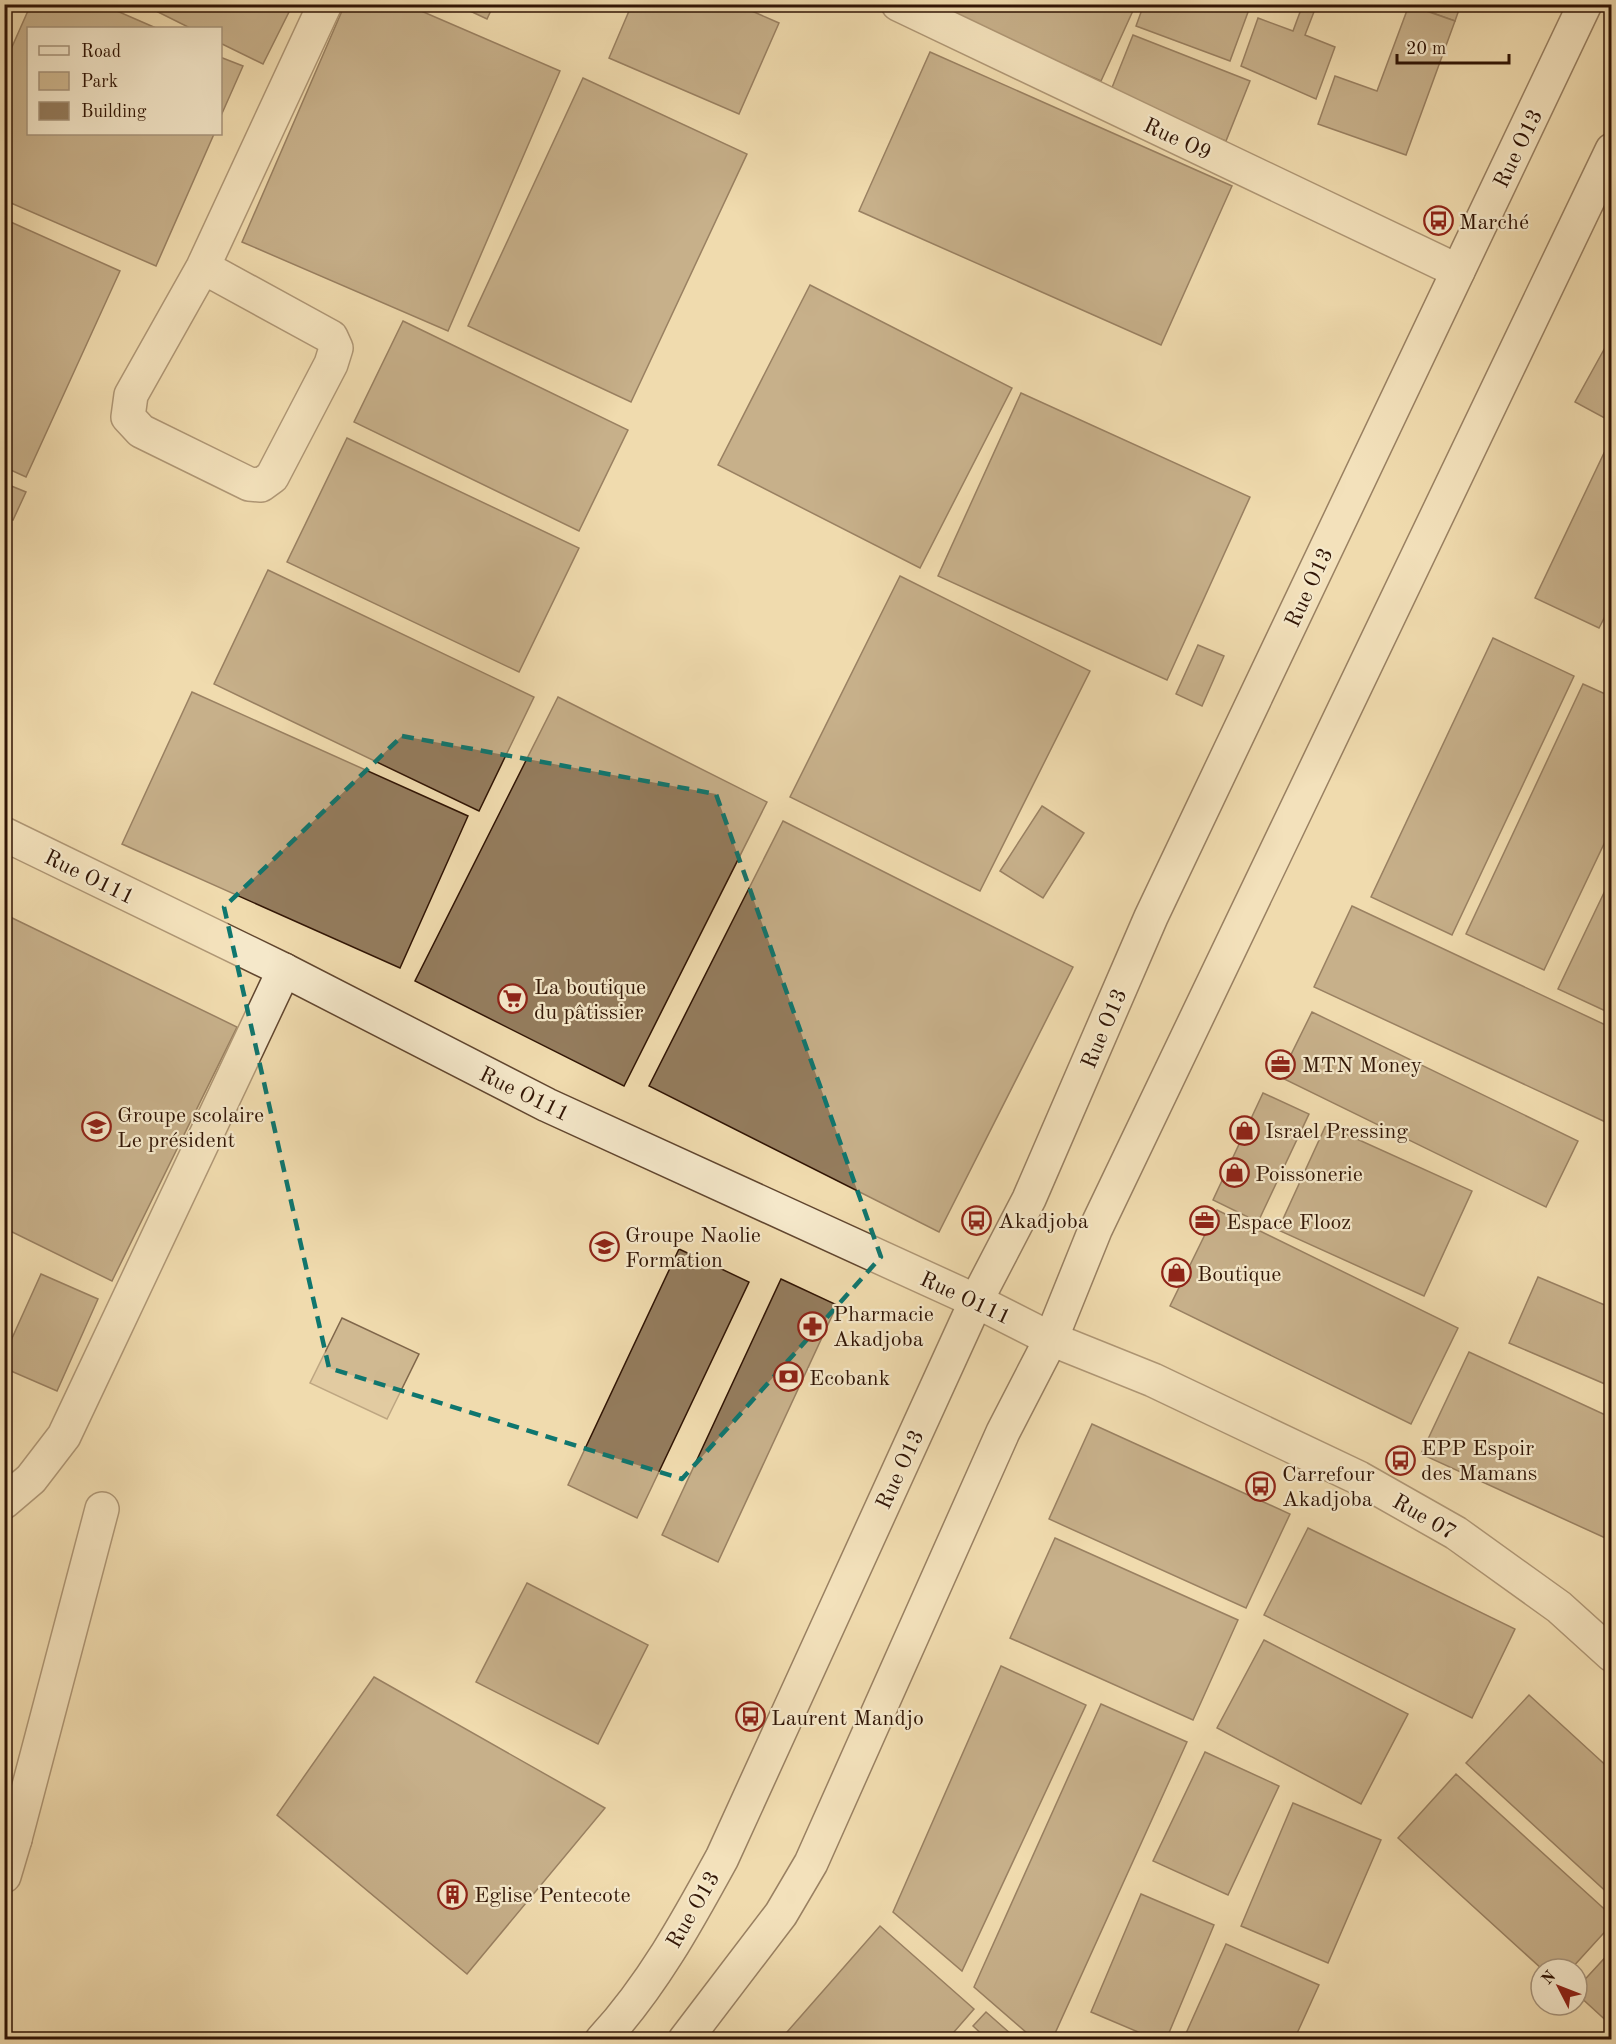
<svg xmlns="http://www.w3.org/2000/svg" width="1616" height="2044" viewBox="0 0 1616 2044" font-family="'Old Standard TT',serif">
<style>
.green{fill:#d0b991;stroke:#80674b;stroke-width:1.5}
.building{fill:#947c5d;stroke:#311505;stroke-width:1.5}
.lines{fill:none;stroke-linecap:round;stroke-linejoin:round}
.minor-casing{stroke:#61462f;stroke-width:36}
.secondary-casing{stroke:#311505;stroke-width:36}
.minor{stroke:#f5e8ca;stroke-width:33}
.secondary{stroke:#f5e8ca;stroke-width:33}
.marked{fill:none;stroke:#0f766e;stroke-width:4.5;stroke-dasharray:12 8;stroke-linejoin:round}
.labels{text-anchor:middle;stroke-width:4.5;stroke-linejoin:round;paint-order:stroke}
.street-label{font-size:22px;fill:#311505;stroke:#f5e8ca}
.poi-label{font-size:22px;fill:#311505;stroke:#f5e8ca;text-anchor:start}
</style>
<rect width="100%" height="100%" fill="#f0dbae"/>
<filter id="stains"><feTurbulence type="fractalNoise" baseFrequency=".00333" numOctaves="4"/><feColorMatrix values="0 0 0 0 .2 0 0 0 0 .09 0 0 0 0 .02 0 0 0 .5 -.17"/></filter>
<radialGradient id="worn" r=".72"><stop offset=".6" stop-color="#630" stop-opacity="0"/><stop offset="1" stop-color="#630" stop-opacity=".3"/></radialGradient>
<path class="green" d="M342,1318L419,1354L387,1419L310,1383Z"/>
<g class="building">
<path d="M31,4H101L156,28H28V134H214L156,266L4,200V65Z"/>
<path d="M142,4H293L263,64L220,43V28H190Z"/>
<path d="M345,4H405L560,71L448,331L242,242Z"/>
<path d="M455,4H494L487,19Z"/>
<path d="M632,4H736L779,23L739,114L609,58Z"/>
<path d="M939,4H1136L1101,81L937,8Z"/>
<path d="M1144,4H1251L1230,61L1136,26Z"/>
<path d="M1303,4H1317L1305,35L1335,47L1316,99L1241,66L1258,18L1293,31Z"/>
<path d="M1408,4H1461L1455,21Z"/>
<path d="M1409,5L1455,21L1406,155L1318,124L1335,76L1377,91Z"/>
<path d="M1133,35L1250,81L1226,141L1109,95Z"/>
<path d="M930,52L1232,186L1161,345L859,211Z"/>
<path d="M220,57L243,66L220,118Z"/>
<path d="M583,78L747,154L631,402L468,326Z"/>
<path d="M4,219L120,271L26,477L4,467Z"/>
<path d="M810,285L1012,388L920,568L718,465Z"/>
<path d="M403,321L628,430L579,531L354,422Z"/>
<path d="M1612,335V422L1575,402Z"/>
<path d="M1021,393L1250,497L1167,680L938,576Z"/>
<path d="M347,438L579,548L519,672L287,562Z"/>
<path d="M1604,453L1612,457V603L1599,628L1535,598Z"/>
<path d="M4,483L26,492L13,520L4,516Z"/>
<path d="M268,570L534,697L479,811L214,684Z"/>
<path d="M900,576L1090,671L980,891L790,797Z"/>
<path d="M1493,638L1574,676L1452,935L1371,897Z"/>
<path d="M1198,645L1224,656L1202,706L1176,694Z"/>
<path d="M1583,684L1612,697V827L1544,970L1466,934Z"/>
<path d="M192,692L468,816L400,968L122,844Z"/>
<path d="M558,697L767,802L624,1086L415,981Z"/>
<path d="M1042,806L1084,833L1043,898L1000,871Z"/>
<path d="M783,821L1073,967L939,1232L649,1086Z"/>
<path d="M1612,876V1014L1558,989Z"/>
<path d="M1352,906L1612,1028V1125L1314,987Z"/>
<path d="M4,914L237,1027L112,1281L4,1228Z"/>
<path d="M1312,1012L1578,1141L1546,1207L1280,1077Z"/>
<path d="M1263,1093L1309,1114L1258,1222L1213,1200Z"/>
<path d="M1326,1125L1472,1191L1424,1296L1278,1230Z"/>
<path d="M1217,1210L1458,1328L1411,1424L1170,1306Z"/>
<path d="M679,1249L749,1282L637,1518L568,1485Z"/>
<path d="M41,1274L98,1299L57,1391L4,1368V1356Z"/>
<path d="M1538,1277L1612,1308V1387L1509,1343Z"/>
<path d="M781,1279L837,1305L718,1562L662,1535Z"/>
<path d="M1469,1352L1612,1418V1541L1421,1454Z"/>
<path d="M1092,1424L1290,1514L1246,1608L1049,1519Z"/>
<path d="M1308,1528L1515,1629L1472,1718L1264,1615Z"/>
<path d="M1055,1538L1238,1620L1193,1720L1010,1638Z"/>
<path d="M527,1583L648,1645L598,1744L476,1682Z"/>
<path d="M1264,1640L1408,1714L1361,1804L1217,1728Z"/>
<path d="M1001,1666L1086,1705L962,1971L893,1912Z"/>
<path d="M374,1677L605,1808L467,1974L277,1815Z"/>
<path d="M1529,1695L1612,1771V1897L1466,1763Z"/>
<path d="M1101,1704L1187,1742L1052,2040H1035L974,1987Z"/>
<path d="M1205,1752L1279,1786L1228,1895L1153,1861Z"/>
<path d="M1456,1774L1612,1916V1924L1571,1969H1542L1398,1838Z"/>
<path d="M1293,1803L1381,1840L1328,1963L1241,1926Z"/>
<path d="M1141,1894L1214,1925L1166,2040H1157L1091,2012Z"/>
<path d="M880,1926L974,2009L947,2040H780Z"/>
<path d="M1226,1944L1319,1985L1294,2040H1183Z"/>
<path d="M1612,1950V2026L1577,1994V1988Z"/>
<path d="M986,2012L1011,2034L1006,2040H988L973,2026Z"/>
</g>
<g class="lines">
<defs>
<g id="minor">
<path d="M898,4L1458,271"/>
<path d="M203,267L331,337L336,348L331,364L272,477L261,485L249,484L141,431L128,417L131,395L203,267L325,4"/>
<path d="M4,834L284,970L547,1105L976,1301L1051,1339L1153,1380L1359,1478L1456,1533L1559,1607L1612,1655"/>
<path d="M4,1502L31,1479L64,1436L284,970"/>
<path d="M4,1835L15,1839L102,1509"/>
<path d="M4,1876L15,1839"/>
</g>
<g id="secondary">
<path d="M602,2040C652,1986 687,1922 722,1858L976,1301L1029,1199L1151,917L1585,4"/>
<path d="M685,2040L781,1914L811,1863L1003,1432L1051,1339L1095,1230L1612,150"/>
</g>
</defs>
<use href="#minor" class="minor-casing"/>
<use href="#secondary" class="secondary-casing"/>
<use href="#minor" class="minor"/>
<use href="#secondary" class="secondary"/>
</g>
<path d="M0 0H1616V2044H0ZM402,736L716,794L881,1257L682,1479L329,1368L224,907Z" fill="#f0dbae" fill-opacity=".55" fill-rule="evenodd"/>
<path class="marked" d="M402,736L716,794L881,1257L682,1479L329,1368L224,907Z"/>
<defs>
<symbol id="bus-ring" viewBox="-11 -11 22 22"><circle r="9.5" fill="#f5e8ca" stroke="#8f2418" stroke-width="1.5"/><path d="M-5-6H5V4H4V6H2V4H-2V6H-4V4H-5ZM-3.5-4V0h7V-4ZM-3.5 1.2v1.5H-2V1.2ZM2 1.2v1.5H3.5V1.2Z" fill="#8f2418"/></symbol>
<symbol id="supermarket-ring" viewBox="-11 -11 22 22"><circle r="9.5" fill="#f5e8ca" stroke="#8f2418" stroke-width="1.5"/><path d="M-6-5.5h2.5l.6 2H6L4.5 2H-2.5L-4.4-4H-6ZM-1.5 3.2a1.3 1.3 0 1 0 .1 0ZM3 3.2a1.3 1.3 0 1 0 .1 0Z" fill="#8f2418"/></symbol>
<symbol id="office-ring" viewBox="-11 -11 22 22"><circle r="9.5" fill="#f5e8ca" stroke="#8f2418" stroke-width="1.5"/><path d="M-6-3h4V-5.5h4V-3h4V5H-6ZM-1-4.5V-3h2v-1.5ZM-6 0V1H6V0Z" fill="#8f2418"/></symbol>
<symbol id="school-ring" viewBox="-11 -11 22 22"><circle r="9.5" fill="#f5e8ca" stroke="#8f2418" stroke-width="1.5"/><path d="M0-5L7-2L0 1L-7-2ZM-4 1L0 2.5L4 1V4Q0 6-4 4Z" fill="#8f2418"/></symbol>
<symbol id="shop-ring" viewBox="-11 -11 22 22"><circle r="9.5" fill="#f5e8ca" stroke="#8f2418" stroke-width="1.5"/><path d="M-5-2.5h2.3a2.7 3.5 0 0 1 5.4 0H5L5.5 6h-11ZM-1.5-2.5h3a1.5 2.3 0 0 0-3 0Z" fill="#8f2418"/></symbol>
<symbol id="pharmacy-ring" viewBox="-11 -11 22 22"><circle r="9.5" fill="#f5e8ca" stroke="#8f2418" stroke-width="1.5"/><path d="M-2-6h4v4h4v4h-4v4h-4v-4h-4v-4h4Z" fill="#8f2418"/></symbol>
<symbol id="bank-ring" viewBox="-11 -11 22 22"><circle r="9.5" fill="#f5e8ca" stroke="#8f2418" stroke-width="1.5"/><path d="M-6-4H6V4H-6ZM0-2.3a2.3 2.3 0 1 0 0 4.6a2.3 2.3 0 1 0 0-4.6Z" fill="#8f2418"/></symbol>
<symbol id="building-ring" viewBox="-11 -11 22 22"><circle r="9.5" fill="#f5e8ca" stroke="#8f2418" stroke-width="1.5"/><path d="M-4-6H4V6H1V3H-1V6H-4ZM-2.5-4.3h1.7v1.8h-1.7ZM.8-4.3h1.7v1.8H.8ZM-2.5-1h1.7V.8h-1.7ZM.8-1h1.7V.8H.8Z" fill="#8f2418"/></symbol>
</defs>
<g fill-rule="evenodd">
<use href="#bus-ring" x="1422" y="204" width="33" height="33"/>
<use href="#supermarket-ring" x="496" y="982" width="33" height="33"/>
<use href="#office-ring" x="1264" y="1048" width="33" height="33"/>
<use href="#school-ring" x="80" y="1110" width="33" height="33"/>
<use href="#shop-ring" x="1228" y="1114" width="33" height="33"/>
<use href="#shop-ring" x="1218" y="1156" width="33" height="33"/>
<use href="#bus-ring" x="960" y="1204" width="33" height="33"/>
<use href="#office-ring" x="1188" y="1204" width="33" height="33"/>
<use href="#school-ring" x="588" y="1230" width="33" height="33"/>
<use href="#shop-ring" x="1160" y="1256" width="33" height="33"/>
<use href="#pharmacy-ring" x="796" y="1310" width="33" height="33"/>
<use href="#bank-ring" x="772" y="1360" width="33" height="33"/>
<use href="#bus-ring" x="1384" y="1444" width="33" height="33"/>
<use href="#bus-ring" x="1244" y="1470" width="33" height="33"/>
<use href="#bus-ring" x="734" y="1700" width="33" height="33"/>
<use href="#building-ring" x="436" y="1878" width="33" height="33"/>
</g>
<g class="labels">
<g class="street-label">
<text transform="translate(1178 138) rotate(25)" y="8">Rue O9</text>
<text transform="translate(1517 148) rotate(-64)" y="8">Rue O13</text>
<text transform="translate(1308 587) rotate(-65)" y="8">Rue O13</text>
<text transform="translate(90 876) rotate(26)" y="8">Rue O111</text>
<text transform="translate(1103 1028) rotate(-67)" y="8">Rue O13</text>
<text transform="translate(525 1093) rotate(26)" y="8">Rue O111</text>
<text transform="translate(966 1297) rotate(25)" y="8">Rue O111</text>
<text transform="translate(899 1469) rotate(-65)" y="8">Rue O13</text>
<text transform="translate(1425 1516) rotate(30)" y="8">Rue 07</text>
<text transform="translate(692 1909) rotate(-60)" y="8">Rue O13</text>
</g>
<g class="poi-label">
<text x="1459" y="229">Marché</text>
<text x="534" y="994">La boutique<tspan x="534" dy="25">du pâtissier</tspan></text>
<text x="1302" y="1072">MTN Money</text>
<text x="117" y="1122">Groupe scolaire<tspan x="117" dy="25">Le président</tspan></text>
<text x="1265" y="1138">Israel Pressing</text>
<text x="1255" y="1181">Poissonerie</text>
<text x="998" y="1228">Akadjoba</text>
<text x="1226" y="1229">Espace Flooz</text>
<text x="625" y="1242">Groupe Naolie<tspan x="625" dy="25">Formation</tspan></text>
<text x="1197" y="1281">Boutique</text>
<text x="833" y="1321">Pharmacie<tspan x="833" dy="25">Akadjoba</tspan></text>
<text x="809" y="1385">Ecobank</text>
<text x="1421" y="1455">EPP Espoir<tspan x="1421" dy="25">des Mamans</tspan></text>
<text x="1282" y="1481">Carrefour<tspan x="1282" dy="25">Akadjoba</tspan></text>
<text x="771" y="1725">Laurent Mandjo</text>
<text x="474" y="1902">Eglise Pentecote</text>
</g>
</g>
<rect width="1616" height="2044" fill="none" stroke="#f0dbae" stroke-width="24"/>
<rect x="6" y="6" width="1604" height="2032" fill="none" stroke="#311505" stroke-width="3"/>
<rect x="12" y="12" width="1592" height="2020" fill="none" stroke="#311505" stroke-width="1.5"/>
<rect x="27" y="27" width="195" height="108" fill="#f5e8ca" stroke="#a7947b" stroke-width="1.5"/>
<rect x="39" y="46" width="30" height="9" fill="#f5e8ca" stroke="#a7947b" stroke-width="1.5"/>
<text x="81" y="57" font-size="18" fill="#311505">Road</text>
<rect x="39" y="72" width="30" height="18" fill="#d0b991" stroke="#a7947b" stroke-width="1.5"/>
<text x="81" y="87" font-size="18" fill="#311505">Park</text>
<rect x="39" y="102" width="30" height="18" fill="#947c5d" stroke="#a7947b" stroke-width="1.5"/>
<text x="81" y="117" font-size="18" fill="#311505">Building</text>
<g transform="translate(1559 1987) rotate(312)"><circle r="28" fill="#f5e8ca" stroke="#a7947b" stroke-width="1.5"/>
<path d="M0-4.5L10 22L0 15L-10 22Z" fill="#8f2418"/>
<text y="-9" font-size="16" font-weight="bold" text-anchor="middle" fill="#311505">N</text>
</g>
<path d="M1397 54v9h112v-9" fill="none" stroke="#311505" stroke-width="3"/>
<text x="1406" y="54" font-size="18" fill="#311505" stroke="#f5e8ca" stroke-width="4.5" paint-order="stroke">20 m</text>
<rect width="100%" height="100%" filter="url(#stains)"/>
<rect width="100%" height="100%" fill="url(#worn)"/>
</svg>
